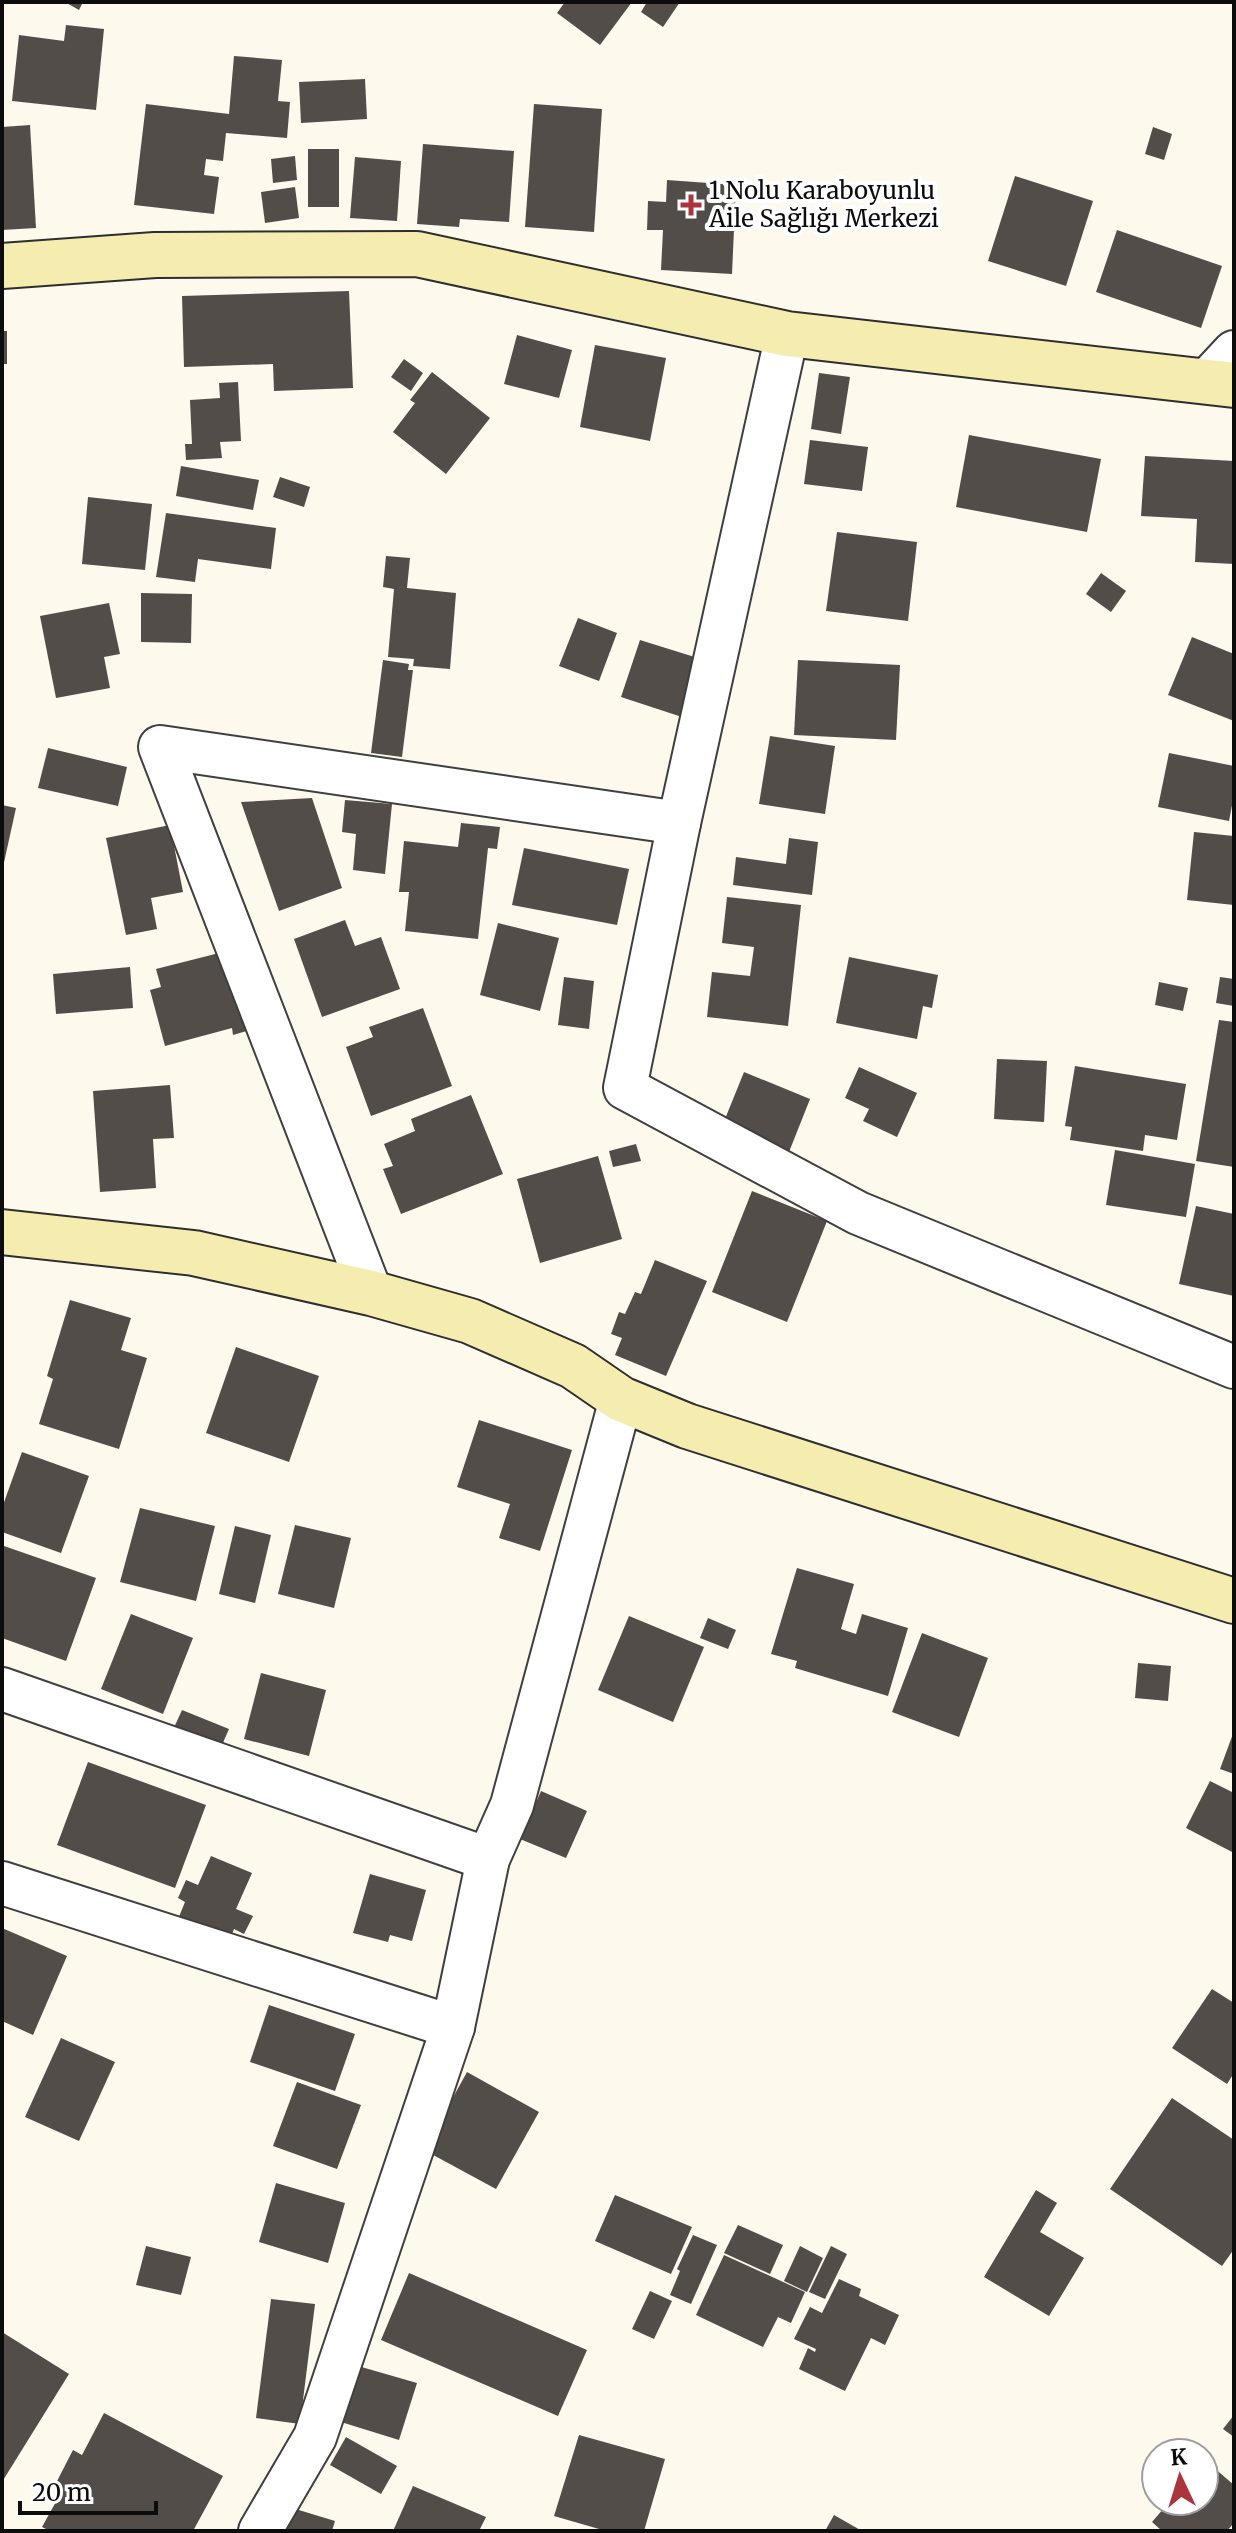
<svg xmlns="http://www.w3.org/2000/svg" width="1236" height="2533" viewBox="0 0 1236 2533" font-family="Merriweather,serif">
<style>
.building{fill:#534d4a}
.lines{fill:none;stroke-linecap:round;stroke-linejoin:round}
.street-casing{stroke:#3f3f3f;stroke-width:46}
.secondary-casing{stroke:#2e2e2e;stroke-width:48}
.street{stroke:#fff;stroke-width:42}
.secondary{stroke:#f5ecb0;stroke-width:44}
.poi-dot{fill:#ab353d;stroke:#fff;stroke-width:3}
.labels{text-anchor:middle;stroke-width:8;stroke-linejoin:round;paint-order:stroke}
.poi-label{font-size:24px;fill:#0c0c0c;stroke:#fff;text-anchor:start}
</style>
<rect width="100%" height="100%" fill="#fdf9ed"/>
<g class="building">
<path d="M65,2H83L79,10Z"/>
<path d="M565,2H632L600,45L557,13Z"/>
<path d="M647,2H680L663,27L641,12Z"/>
<path d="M66,25L104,29L96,110L12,101L19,35L64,41Z"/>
<path d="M234,56L282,60L278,101L290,102L287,138L226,133L223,161L206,159L204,175L219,177L214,214L134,205L146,104L229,114Z"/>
<path d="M365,79L367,119L301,123L299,82Z"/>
<path d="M534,104L602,109L594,232L525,227Z"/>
<path d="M30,125L36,228L2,230V127Z"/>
<path d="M1153,127L1172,134L1164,160L1145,154Z"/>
<path d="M423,144L514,151L509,222L460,219L459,227L417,224Z"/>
<rect x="308" y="149" width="31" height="58"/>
<path d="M295,156L297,180L273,183L271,159Z"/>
<path d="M355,157L401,161L397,221L350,218Z"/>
<path d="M1015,176L1093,201L1066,286L988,261Z"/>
<path d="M667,180L736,185L732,274L661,270L663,230H647L648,201L666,202Z"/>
<path d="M295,187L299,218L265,223L261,192Z"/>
<path d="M1117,230L1222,266L1201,328L1096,292Z"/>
<path d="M349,291L353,388L274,391L273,364L184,367L182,296Z"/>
<rect x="2" y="331" width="5" height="33"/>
<path d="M517,335L572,350L559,398L504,384Z"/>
<path d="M595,345L666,358L650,441L580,427Z"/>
<path d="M404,359L423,373L411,391L391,377Z"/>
<path d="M432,372L490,418L446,474L393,432L415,403L410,400Z"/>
<path d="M819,373L850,377L841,434L811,429Z"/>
<path d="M238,382L241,441L220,442L222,458L186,460L185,444H192L190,400L220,398L219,383Z"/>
<path d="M969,435L1101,459L1087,532L956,507Z"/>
<path d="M810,440L868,447L862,491L804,484Z"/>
<path d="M1145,456L1234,461V564L1195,562L1197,519L1141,516Z"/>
<path d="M181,466L259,480L253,510L176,496Z"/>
<path d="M280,477L310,487L304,507L273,497Z"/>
<path d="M88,497L152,504L145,570L82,564Z"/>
<path d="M166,513L276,528L271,569L198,559L195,582L156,577Z"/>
<path d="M837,532L917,542L908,621L826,611Z"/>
<path d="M386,556L410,558L407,588L456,593L450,669L413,666L414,659L388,657L394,589L383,587Z"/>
<path d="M1101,573L1126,591L1111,612L1086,594Z"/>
<path d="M141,593L192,594L191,643L141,642Z"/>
<path d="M109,603L120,654L104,657L110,688L56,698L40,616Z"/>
<path d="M578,618L617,633L599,681L559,666Z"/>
<path d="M1192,637L1234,654V721L1168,695Z"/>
<path d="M640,640L701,659L682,717L621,697Z"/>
<path d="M383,660L409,664L408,670H413L402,757L371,753Z"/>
<path d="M798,660L900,665L896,740L794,735Z"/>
<path d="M770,736L835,746L825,814L759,804Z"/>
<path d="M48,748L127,767L118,806L38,788Z"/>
<path d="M1169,753L1234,766V795L1229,821L1158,807Z"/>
<path d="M312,798L342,888L279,911L241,802Z"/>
<path d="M345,800L392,804L385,874L353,870L356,834L342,832Z"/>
<path d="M2,805L16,808L3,867H2Z"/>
<path d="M461,823L500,827L497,849L488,848L478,939L405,931L409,892H399L404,841L458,847Z"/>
<path d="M170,825L183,892L151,898L157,929L126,935L106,838Z"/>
<path d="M1194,832L1234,836V905L1187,900Z"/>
<path d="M789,838L818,842L812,895L733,885L736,857L786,864Z"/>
<path d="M524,848L629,869L617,925L512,905Z"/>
<path d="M727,897L801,905L788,1026L707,1017L712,972L750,976L754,947L722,943Z"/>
<path d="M345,920L355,946L381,937L400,989L322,1017L294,939Z"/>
<path d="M498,923L559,938L540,1011L480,995Z"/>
<path d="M223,952L250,1030L233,1035L232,1028L165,1046L150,990L161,987L156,969Z"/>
<path d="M849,957L938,975L932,1008L923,1006L917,1039L836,1023Z"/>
<path d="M130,967L133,1008L56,1014L53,974Z"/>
<path d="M564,977L594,981L589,1029L558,1025Z"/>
<path d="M1220,977L1234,979V1006L1216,1003Z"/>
<path d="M1159,982L1188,988L1183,1011L1155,1005Z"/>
<path d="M423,1008L452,1086L371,1116L346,1047L373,1037L369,1027Z"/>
<path d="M1219,1020L1234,1022V1167L1196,1161Z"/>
<path d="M997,1059L1047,1061L1044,1122L994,1119Z"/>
<path d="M1075,1066L1186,1084L1177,1140L1145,1135L1143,1151L1070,1140L1072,1127L1065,1126Z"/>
<path d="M859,1067L917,1093L897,1137L863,1121L869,1109L845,1098Z"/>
<path d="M744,1072L810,1099L789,1152L723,1124Z"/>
<path d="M170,1085L174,1138L153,1139L156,1188L100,1192L93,1091Z"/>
<path d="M471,1095L503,1174L401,1214L383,1169L393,1166L384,1144L415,1131L411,1119Z"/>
<path d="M636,1144L641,1161L613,1167L609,1151Z"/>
<path d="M1115,1150L1195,1164L1186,1217L1106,1205Z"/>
<path d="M598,1156L622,1239L540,1263L517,1179Z"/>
<path d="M752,1191L827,1221L787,1322L712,1292Z"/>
<path d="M1196,1206L1234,1214V1296L1179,1284Z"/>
<path d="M655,1260L707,1281L666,1376L615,1355L622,1338L611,1334L619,1312L625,1314L635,1292L641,1294Z"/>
<path d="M70,1300L131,1318L121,1350L147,1358L119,1449L39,1424L53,1379L47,1376Z"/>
<path d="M236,1347L319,1376L289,1462L206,1433Z"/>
<path d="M479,1420L572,1450L540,1551L499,1538L510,1504L457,1487Z"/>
<path d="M22,1452L89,1476L61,1553L2,1532V1508Z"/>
<path d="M140,1508L215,1526L196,1601L120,1582Z"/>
<path d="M295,1525L351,1538L334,1608L278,1594Z"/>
<path d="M235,1526L271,1535L255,1603L219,1594Z"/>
<path d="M4,1546L96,1578L66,1661L2,1638V1551Z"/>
<path d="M797,1568L854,1584L841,1629L856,1634L862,1614L908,1628L888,1696L795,1668L797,1661L771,1654Z"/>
<path d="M131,1614L193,1638L163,1714L101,1689Z"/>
<path d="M629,1616L704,1647L673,1722L598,1690Z"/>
<path d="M708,1618L736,1630L728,1649L700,1638Z"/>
<path d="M922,1633L988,1658L959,1737L892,1712Z"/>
<path d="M1138,1663L1171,1666L1168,1701L1135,1698Z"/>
<path d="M261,1673L326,1690L309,1756L244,1739Z"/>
<path d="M182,1710L229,1729L219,1752L172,1732Z"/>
<path d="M1234,1731V1774L1220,1769Z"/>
<path d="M88,1762L206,1805L175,1888L57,1845Z"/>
<path d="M1210,1781L1234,1793V1853L1186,1828Z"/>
<path d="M541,1791L587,1811L566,1858L520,1839Z"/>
<path d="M211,1856L252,1873L236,1909L253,1916L244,1934L234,1929L227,1947L176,1924L185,1902L178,1898L186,1880L198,1885Z"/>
<path d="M370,1874L426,1890L412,1941L390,1935L388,1942L353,1933Z"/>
<path d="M2,1928L67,1956L33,2035L2,2021Z"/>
<path d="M1212,1989L1234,2003V2073L1227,2084L1172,2048Z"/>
<path d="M269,2005L355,2034L335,2091L250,2062Z"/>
<path d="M61,2038L115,2062L79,2141L25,2117Z"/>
<path d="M467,2072L539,2112L496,2189L424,2150Z"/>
<path d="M297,2082L361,2105L337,2169L273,2146Z"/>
<path d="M1172,2098L1234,2140V2249L1222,2266L1110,2189Z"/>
<path d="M276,2183L345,2203L328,2263L259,2242Z"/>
<path d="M1036,2190L1057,2203L1040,2232L1084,2258L1049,2316L984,2277Z"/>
<path d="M615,2195L692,2227L671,2274L595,2241Z"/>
<path d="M738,2225L783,2245L770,2274L724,2253Z"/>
<path d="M693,2235L717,2245L691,2304L670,2295L680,2271L677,2269Z"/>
<path d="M146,2246L191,2257L181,2295L136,2285Z"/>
<path d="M800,2246L823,2258L807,2292L784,2281Z"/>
<path d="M831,2246L847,2254L825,2299L809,2292Z"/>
<path d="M724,2255L805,2292L791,2323L778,2317L763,2347L696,2315Z"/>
<path d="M409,2273L587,2350L558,2416L381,2340Z"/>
<path d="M839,2279L861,2289L859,2296L899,2315L885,2345L871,2338L845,2391L799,2369L808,2348L815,2352L816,2349L794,2339L810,2307L822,2313Z"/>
<path d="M650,2291L672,2301L654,2339L632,2329Z"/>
<path d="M271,2299L315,2304L300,2424L256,2418Z"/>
<path d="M2,2332L69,2374L2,2482Z"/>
<path d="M358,2366L417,2383L399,2440L341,2422Z"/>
<path d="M104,2413L223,2476L193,2531H50L42,2527L63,2489L55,2485L73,2450L82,2455Z"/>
<path d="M1234,2415V2437L1223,2429Z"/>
<path d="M579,2435L665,2459L644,2531H606L554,2516Z"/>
<path d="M346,2437L397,2466L381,2494L330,2465Z"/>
<path d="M1206,2461L1234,2485V2523L1227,2531H1162L1152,2522L1170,2501H1204Z"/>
<path d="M413,2486L486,2517L479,2531H393Z"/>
<path d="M279,2504L335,2521L332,2531H271Z"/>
<path d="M834,2515L862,2531H825Z"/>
</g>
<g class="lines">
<defs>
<g id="street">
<path d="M787,334L679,823L625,1088L858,1213L1234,1367"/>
<path d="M1207,381L1234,352"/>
<path d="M371,1293L160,747L679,823"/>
<path d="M2,1689L488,1859"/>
<path d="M2,1883L453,2027"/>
<path d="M260,2531L315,2437L453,2027L488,1859L512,1805L621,1399"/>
</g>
<g id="secondary">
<path d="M2,266L155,255L417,254L787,334L1234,385"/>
<path d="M2,1232L194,1253L371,1293L470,1321L573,1366L621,1399L687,1426L1234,1601"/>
</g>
</defs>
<use href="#street" class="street-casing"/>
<use href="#secondary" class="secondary-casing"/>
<use href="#street" class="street"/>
<use href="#secondary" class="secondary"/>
</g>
<path class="poi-dot" d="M687 193h8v8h8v8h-8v8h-8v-8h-8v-8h8z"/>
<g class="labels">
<g class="poi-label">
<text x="709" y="199">1 Nolu Karaboyunlu<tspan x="709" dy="28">Aile Sağlığı Merkezi</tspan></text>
</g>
</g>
<rect width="1236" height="2533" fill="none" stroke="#0c0c0c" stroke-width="8"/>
<g transform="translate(1180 2477) rotate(356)"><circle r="38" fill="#ffffff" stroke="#9e9e9e" stroke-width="2"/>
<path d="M0-6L14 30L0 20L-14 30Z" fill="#ab353d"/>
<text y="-12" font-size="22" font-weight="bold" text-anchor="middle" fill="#0c0c0c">K</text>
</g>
<path d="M20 2501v12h136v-12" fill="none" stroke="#0c0c0c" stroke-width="4"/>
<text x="32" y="2501" font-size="24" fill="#0c0c0c" stroke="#ffffff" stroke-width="6" paint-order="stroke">20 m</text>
</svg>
